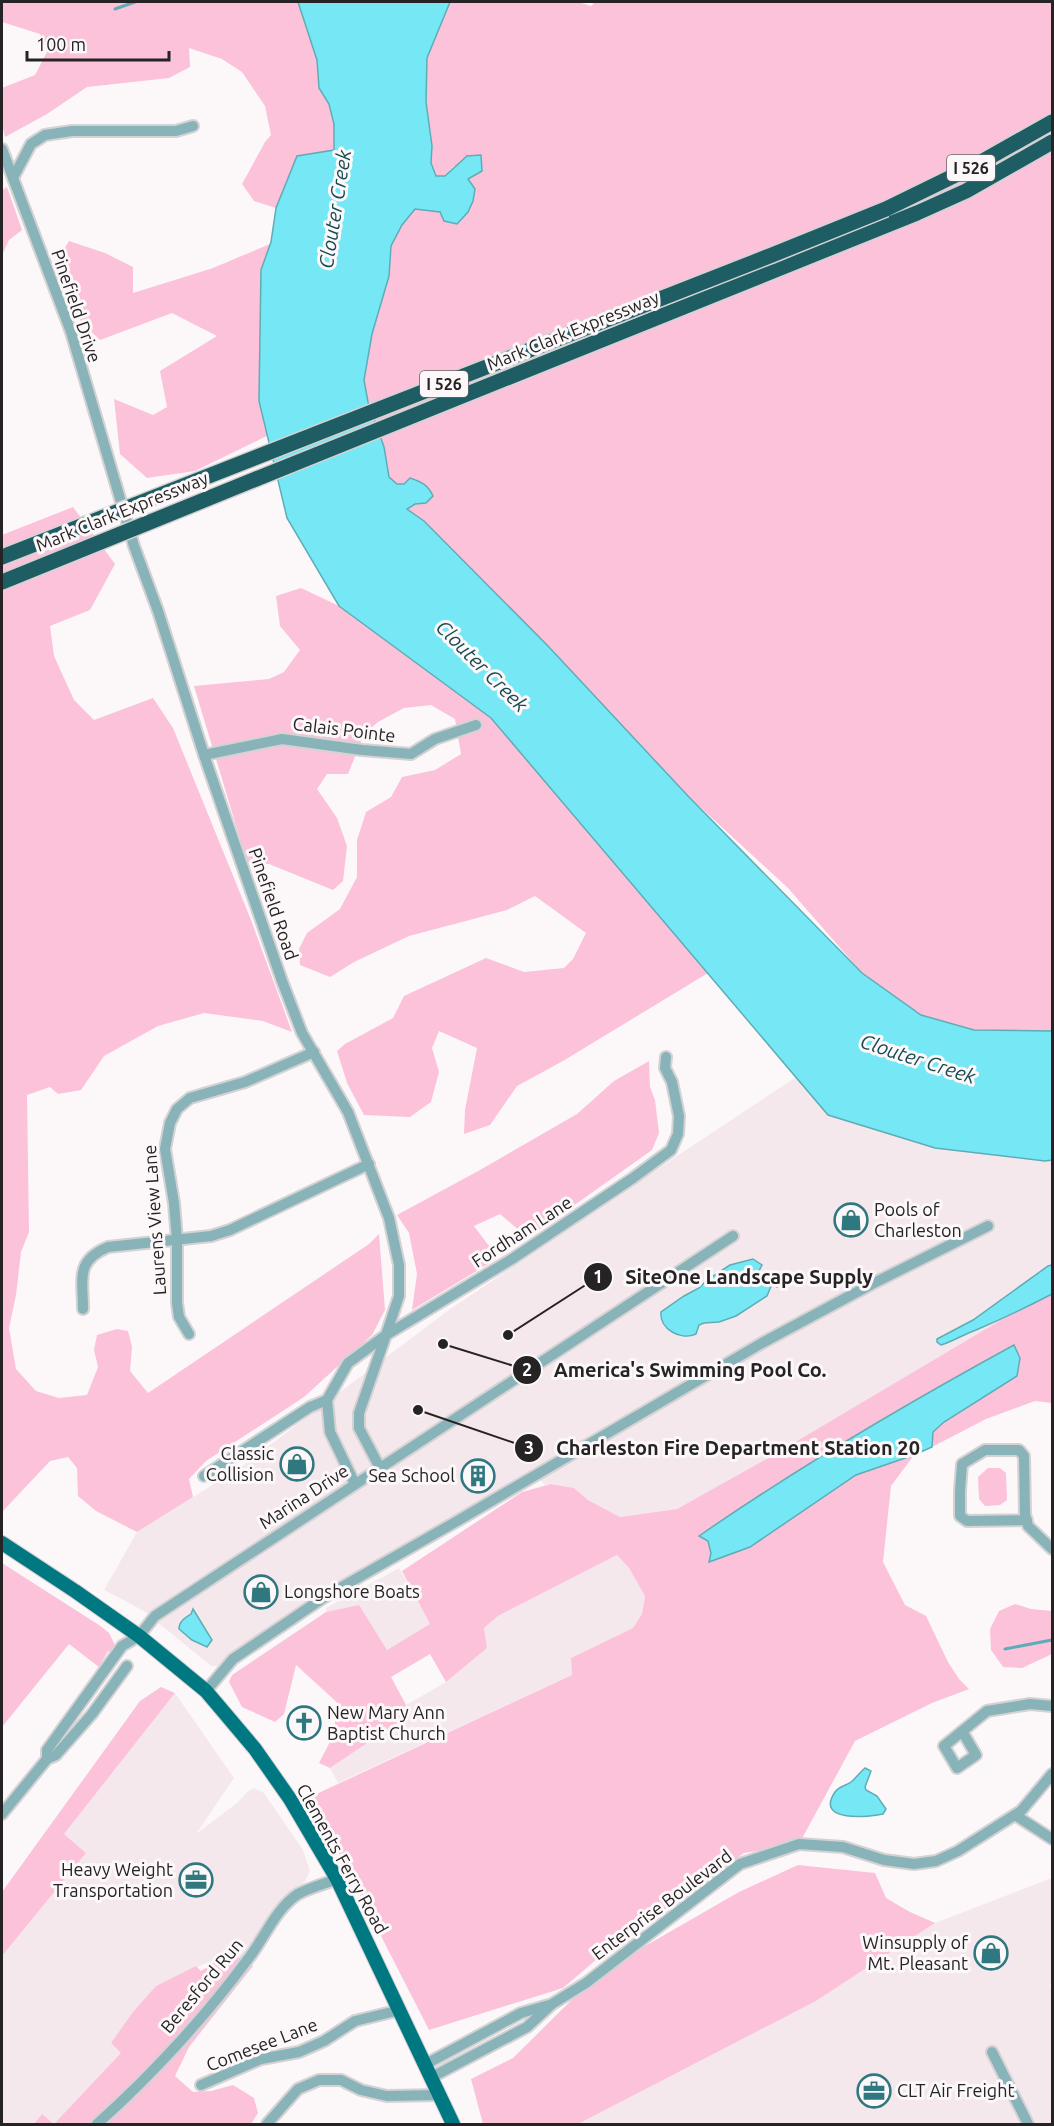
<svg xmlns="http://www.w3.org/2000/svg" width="1054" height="2126" viewBox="0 0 1054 2126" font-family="Ubuntu,sans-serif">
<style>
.built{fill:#f5e8ed}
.green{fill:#fbc2da}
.water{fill:#76e8f5;stroke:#5eadb6;stroke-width:1.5}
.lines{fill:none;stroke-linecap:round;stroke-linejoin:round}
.stream{stroke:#5eadb6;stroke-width:3}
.minor-casing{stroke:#d5d2d3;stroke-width:14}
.major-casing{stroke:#d5d2d3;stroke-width:16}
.highway-casing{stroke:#d5d2d3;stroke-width:18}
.minor{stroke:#88b4b9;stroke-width:10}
.major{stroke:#007882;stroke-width:14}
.highway{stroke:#1e5d64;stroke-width:15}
.highway-bridge-casing{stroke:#d5d2d3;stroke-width:18;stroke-linecap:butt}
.highway-bridge{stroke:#1e5d64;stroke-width:15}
.labels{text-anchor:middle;stroke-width:6;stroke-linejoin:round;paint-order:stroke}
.shield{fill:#fcf8fa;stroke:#666364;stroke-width:1.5}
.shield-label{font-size:16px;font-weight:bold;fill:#252324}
.street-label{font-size:18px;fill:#252324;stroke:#fcf8fa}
.poi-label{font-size:18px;fill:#252324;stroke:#fcf8fa;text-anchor:start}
.water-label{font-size:20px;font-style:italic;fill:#174b50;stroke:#fcf8fa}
.leader{fill:none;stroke:#252324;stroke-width:2}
.callout-dot{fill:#252324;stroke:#fcf8fa;stroke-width:2}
.mark-label{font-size:18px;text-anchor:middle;font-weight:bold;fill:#fff}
.callout-label{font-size:20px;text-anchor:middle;font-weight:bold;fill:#252324;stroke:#fcf8fa;stroke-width:6;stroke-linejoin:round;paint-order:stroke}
</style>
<rect width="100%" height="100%" fill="#fcf8fa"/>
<g class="built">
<path d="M796,1077L829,1115L935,1148L1045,1161L1052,1160V1294L1006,1317L770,1457L677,1509L620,1517L588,1500L574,1488L551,1484L545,1485L532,1471L283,1619L217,1666H211L144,1611L104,1590L137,1532L238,1469L446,1312L653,1172Z"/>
<path d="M617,1555L629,1568L645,1596L642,1614L633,1628L571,1658L572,1675L338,1783L330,1768L400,1721L406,1705L446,1682L487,1648L484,1628L498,1616Z"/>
<path d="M399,1568L431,1624L387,1650L359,1606L326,1612V1608Z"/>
<path d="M175,1693L234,1778L196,1834L237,1803L248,1791L254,1788L264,1793L303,1850L310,1871L304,1883L281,1901L239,1960L229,1953L156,1986L111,2043L122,2053L54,2124L42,2115L34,2124H2V1956L86,1853L64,1834Z"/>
<path d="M1052,1878V1981L1050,1985L1052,1992V2124H578L816,2001L935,1923Z"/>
</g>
<g class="green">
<path d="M2,2H298L317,60L319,88L329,104L334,124V151L286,185L276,208L254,201L242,184L265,142L271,135L265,106L242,72L222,59L189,48L190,67L169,78L87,87L47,114L5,137L2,124V88L35,75L48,50L40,34L2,22Z"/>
<path d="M450,2H578L591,6L595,2H1052V1031L974,1030L921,1015L862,973L788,888L688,796L548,646L424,521L406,508L415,504L426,503L404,484H397L388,477L384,447L368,402L364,380L372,334L389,276L391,246L402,225L415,209H430L441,212L467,179L482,171L480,155L453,167L445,176H436L431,163L432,146L426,102L427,58Z"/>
<path d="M7,187L22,230L9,240L2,255V190Z"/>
<path d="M69,241L105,253L133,267V293L213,268L270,244L261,271L259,401L267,436L195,471L147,478L120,454L114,399L153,415L167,407L160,371L217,336L172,313L100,340L80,321L60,256Z"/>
<path d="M73,507L115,564L90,610L50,626L54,656L74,700L94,720L153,698L173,728L251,920L292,1032L263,1021L204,1013L158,1026L104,1056L81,1090L58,1094L50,1087L27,1095L29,1232L21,1252L16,1295L9,1328L16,1369L36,1391L59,1398L87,1395L98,1367L94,1350L97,1335L117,1329L128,1331L132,1347L130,1371L148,1393L369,1244L379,1234L385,1310L372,1335L304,1397L206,1461L189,1479L193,1497L137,1532L96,1511L78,1496L77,1468L68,1457L50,1461L2,1512V535Z"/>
<path d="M301,588L339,606L491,718L708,973L563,1061L517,1086L490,1125L464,1134L465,1110L477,1048L439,1031L432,1048L439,1072L431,1102L410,1117L364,1115L347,1083L337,1051L345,1044L393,1018L404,996L486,958L524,972L564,968L573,959L586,933L535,896L507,910L409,936L354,962L330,977L300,965L299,949L307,933L340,909L357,877V840L366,812L391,797L402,777L435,770L461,754L455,719L431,705L404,708L378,722L364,734L348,774H327L317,789L337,818L347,846L343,881L333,890L269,864L247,862L194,686L269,679L284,672L300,650L280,626L276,596Z"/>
<path d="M649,1061L650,1087L655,1100L659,1133L652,1150L528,1238L500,1214L474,1226L498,1258L412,1310L417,1274L409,1233L397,1215L480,1170L577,1114L614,1081Z"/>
<path d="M1052,1294V1403L1035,1401L986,1419L932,1447L933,1432L944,1422L1017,1376L1020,1358L1013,1345C906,1404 800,1466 699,1536L708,1540L711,1554L709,1561L750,1547L856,1475L914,1455L891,1486L883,1562L905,1605L926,1616L948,1662L959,1679L969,1689L932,1703L855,1741L799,1844L744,1853L603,1954L563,1988L429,2030L310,1797L572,1675L571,1658L633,1628L642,1614L645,1596L629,1568L617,1555L498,1616L484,1628L487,1648L446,1682L430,1654L391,1677L406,1705L400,1721L330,1768L319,1763L334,1734L336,1709L341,1706L296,1665L284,1714L275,1722L242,1707L229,1682L232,1675L326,1612L359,1605L387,1650L430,1624L402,1571L522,1492L551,1484L574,1488L588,1500L620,1517L677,1509L770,1457L1006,1317Z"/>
<path d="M988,1468H1000L1006,1473L1007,1500L1000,1505L985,1506L979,1499L978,1477Z"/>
<path d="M2,1563L99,1625L109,1633L115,1645L113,1654L108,1651L99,1667L69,1644L2,1727Z"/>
<path d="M1015,1604L1031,1609L1052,1611V1654L1022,1668L1003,1667L991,1650L990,1629L999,1611Z"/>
<path d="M161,1687L175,1693L64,1834L86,1853L2,1956V1892L140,1701Z"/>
<path d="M798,1865L875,1873L886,1898L910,1912L935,1923L816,2001L578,2124H483L471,2079L513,2058L600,1972L739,1892Z"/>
<path d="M229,1952L253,1966L189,2047L175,2076L193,2092L211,2091L233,2085L254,2098L258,2113L251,2124H34L42,2114L54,2124L121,2053L111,2043L133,2012L156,1986L196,1966L201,1971Z"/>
</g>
<g class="water">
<path d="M298,2H450L427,58L426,102L432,146L431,163L436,176H445L467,156L481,155L482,171L468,179L475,189L473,201L468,212L457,224L444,221L440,212L415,209L402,225L391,246L389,276L372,334L364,380L368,402L384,447L389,477L397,484H404L410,478C422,482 428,485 433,496L426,503L415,504L407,509L424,521L548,646L688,796L862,973L921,1015L974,1030L1052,1031V1160L1045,1161L935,1148L828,1115L491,718L339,606L287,518L259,401L261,270L271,242L276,208L297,156L334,150V124L329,104L319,88L317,60Z"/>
<path d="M753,1259L762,1265L759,1271L761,1275L777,1281L779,1284L777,1287L772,1284L767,1296L736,1316L719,1322L704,1323L699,1325L696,1334C681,1341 659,1329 661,1312L684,1296L699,1288L707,1280L730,1265Z"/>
<path d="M1052,1265V1294C1027,1307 1002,1319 976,1330C964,1334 954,1341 941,1345L937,1342V1339L973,1320L1048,1266Z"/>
<path d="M1014,1345L1020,1358L1017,1376L944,1422L933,1432L932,1447L914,1455L856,1475L750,1547L709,1562L711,1553L708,1541L699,1536C800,1466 906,1404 1014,1345Z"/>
<path d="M193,1609L212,1640L207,1647L192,1640L179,1629C179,1621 185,1618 191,1614Z"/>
<path d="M865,1768L871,1771L865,1787L866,1790L877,1796L886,1809L883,1814C870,1817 814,1823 835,1792C839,1786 846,1786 851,1782C856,1778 860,1772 865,1768Z"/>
</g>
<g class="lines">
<g class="stream">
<path d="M115,9L135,2"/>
<path d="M1005,1649L1052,1640"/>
</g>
<defs>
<g id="minor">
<path d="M2,149L71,332L134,546L158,611L204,755L282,981L302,1033L348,1112L389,1218L399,1265V1296L386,1335L348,1363L327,1400L330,1432L355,1484"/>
<path d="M13,178L31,144L45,135L72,131H176L193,126"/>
<path d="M204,755L282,739L362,750L411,754L435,739L476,725"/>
<path d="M83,1309C83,1279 75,1261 108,1247L211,1236L230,1230L369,1164"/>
<path d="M189,1334L179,1317L177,1303V1240L174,1203L165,1149L170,1123L177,1109L190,1098L245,1082L314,1052"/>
<path d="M380,1468L359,1428V1413L386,1335L512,1259L633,1178L671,1150L678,1134L679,1116L672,1082L665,1068L666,1057"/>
<path d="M204,1476L310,1407L327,1400"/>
<path d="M1027,1520L967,1521L960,1516V1491L962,1464L985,1450H1019L1024,1456L1025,1514L1028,1526L1052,1549"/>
<path d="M206,1691L233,1659L326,1596L452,1524L762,1343L872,1284L988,1226"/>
<path d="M962,1731L976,1755L957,1768L944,1746L987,1711L1030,1704L1052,1706"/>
<path d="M47,1759V1750L122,1646L139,1636L155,1616L733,1236"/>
<path d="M2,1814L47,1759L56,1755L92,1714L127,1666"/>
<path d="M1015,1815L1052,1839"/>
<path d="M992,2052L1028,2124"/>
<path d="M426,2064L521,2013L549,2005"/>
<path d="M432,2077L527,2027L552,2004L586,1983L740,1864L799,1844L843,1847L884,1860L914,1864L936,1861L958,1851L1021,1811L1052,1774"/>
<path d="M201,2085L261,2059L299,2052L324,2041L355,2021L400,2010"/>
<path d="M97,2124C150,2077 206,2016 248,1959C264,1939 276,1908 298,1894C309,1888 324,1884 337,1879"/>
<path d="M267,2124L298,2089L319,2080H341L361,2090L387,2096L440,2095"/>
</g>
<path id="major" d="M2,1543L75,1591L139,1636L206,1691L255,1749L290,1799L337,1879L453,2124"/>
<g id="highway">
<path d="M886,209L974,166L1052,122"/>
<path d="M256,479L917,213L966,191L1052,142"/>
</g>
</defs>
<use href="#minor" class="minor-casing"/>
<use href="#major" class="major-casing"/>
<use href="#highway" class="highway-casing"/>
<use href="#minor" class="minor"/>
<use href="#major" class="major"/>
<use href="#highway" class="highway"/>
<defs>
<g id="highway-bridge">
<path d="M2,557L772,255L886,209"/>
<path d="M2,582L256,479"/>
</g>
</defs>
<use href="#highway-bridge" class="highway-bridge-casing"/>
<use href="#highway-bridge" class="highway-bridge"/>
</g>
<defs>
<symbol id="shop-ring" viewBox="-11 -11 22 22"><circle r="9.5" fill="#fcf8fa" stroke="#2f7880" stroke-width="1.5"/><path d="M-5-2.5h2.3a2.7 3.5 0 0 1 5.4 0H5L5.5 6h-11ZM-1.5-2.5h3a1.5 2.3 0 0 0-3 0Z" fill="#2f7880"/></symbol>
<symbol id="building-ring" viewBox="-11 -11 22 22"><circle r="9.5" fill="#fcf8fa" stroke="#2f7880" stroke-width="1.5"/><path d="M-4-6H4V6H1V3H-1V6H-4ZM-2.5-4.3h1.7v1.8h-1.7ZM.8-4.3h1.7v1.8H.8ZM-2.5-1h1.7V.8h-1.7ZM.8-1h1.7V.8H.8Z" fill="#2f7880"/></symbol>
<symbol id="church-ring" viewBox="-11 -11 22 22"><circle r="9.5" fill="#fcf8fa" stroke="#2f7880" stroke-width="1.5"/><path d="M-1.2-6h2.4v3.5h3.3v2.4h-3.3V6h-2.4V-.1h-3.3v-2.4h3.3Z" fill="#2f7880"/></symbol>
<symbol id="office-ring" viewBox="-11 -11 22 22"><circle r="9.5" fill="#fcf8fa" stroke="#2f7880" stroke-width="1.5"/><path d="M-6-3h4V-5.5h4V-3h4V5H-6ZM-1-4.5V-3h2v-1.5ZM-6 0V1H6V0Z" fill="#2f7880"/></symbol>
</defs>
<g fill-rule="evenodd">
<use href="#shop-ring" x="832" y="1201" width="38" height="38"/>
<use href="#shop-ring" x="278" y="1445" width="38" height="38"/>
<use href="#building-ring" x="459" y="1457" width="38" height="38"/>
<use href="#shop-ring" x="242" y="1573" width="38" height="38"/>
<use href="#church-ring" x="285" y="1704" width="38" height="38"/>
<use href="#office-ring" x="177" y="1861" width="38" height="38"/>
<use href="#shop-ring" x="972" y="1934" width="38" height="38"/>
<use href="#office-ring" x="855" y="2072" width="38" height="38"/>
</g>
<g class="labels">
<g class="shield">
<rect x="947" y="155" width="48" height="26" rx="4.5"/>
<rect x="420" y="371" width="48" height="26" rx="4.5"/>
</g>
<g class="shield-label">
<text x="971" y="174">I 526</text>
<text x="444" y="390">I 526</text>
</g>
<g class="street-label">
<text transform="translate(76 306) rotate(71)" y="6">Pinefield Drive</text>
<text transform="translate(573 331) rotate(-22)" y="6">Mark Clark Expressway</text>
<text transform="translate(122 512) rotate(-22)" y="6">Mark Clark Expressway</text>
<text transform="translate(344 730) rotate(7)" y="6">Calais Pointe</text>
<text transform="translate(273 904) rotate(71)" y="6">Pinefield Road</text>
<text transform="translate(155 1220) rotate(-94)" y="6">Laurens View Lane</text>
<text transform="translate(522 1232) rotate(-33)" y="6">Fordham Lane</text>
<text transform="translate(304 1497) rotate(-33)" y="6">Marina Drive</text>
<text transform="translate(342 1859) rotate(61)" y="6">Clements Ferry Road</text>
<text transform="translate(662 1905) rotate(-37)" y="6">Enterprise Boulevard</text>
<text transform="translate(202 1986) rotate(-50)" y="6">Beresford Run</text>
<text transform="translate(262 2045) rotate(-21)" y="6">Comesee Lane</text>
</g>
<g class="poi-label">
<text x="874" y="1216">Pools of<tspan x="874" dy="21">Charleston</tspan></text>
<text x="274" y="1460" text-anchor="end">Classic<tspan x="274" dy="21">Collision</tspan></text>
<text x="455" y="1482" text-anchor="end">Sea School</text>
<text x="284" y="1598">Longshore Boats</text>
<text x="327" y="1719">New Mary Ann<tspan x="327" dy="21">Baptist Church</tspan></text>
<text x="173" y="1876" text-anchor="end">Heavy Weight<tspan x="173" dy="21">Transportation</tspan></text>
<text x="968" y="1949" text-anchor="end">Winsupply of<tspan x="968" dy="21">Mt. Pleasant</tspan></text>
<text x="897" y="2097">CLT Air Freight</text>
</g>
<g class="water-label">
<text transform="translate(335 209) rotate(-81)" y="7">Clouter Creek</text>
<text transform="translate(482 666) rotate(45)" y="7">Clouter Creek</text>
<text transform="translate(918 1059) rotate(18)" y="7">Clouter Creek</text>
</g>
</g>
<path class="leader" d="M508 1335L598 1277M443 1344L527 1370M418 1410L529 1448"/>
<g class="callout-dot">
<circle cx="508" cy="1335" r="6"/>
<circle cx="443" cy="1344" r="6"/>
<circle cx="418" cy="1410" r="6"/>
<circle cx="598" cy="1277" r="15"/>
<circle cx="527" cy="1370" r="15"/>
<circle cx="529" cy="1448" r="15"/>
</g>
<g class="mark-label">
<text x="598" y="1283">1</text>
<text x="527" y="1376">2</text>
<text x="529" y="1454">3</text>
</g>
<g class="callout-label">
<text x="749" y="1284">SiteOne Landscape Supply</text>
<text x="690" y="1377">America's Swimming Pool Co.</text>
<text x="738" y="1455">Charleston Fire Department Station 20</text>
</g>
<rect width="1054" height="2126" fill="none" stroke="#252324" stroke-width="6"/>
<path d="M27 51v9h142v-9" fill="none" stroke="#252324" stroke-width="3"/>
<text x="36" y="51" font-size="18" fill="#252324" stroke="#fcf8fa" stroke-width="4.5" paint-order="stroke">100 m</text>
</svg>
